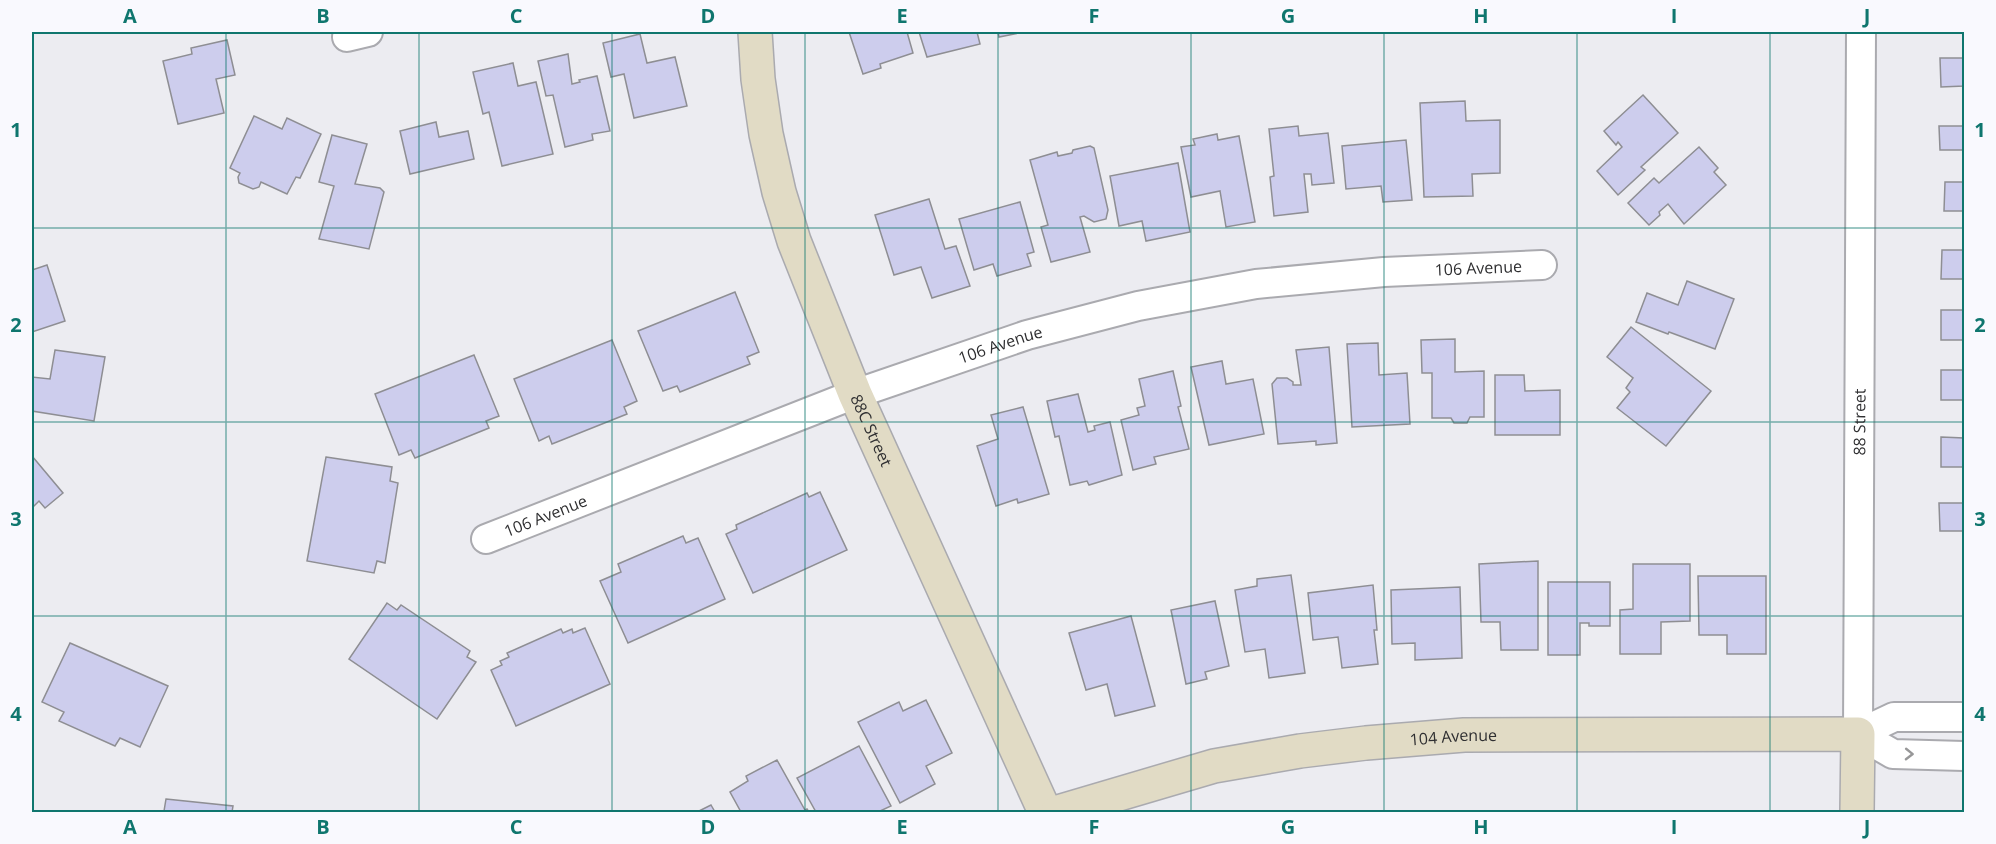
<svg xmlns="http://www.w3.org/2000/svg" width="1996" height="844" viewBox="0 0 1996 844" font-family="'Open Sans',sans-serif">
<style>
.building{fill:#cdcded;stroke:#8e8e93;stroke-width:1.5}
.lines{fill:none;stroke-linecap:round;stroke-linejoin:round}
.street-casing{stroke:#aaaaaf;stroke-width:32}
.secondary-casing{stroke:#aaaaaf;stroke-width:36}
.street{stroke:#fff;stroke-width:28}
.secondary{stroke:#e1dbc5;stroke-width:33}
.oneway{stroke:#979798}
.grid{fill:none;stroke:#0f766e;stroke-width:1.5;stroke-opacity:0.55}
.labels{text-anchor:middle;stroke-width:5;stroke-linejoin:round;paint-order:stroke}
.street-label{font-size:16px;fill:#2f2f31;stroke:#f9f9fe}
.neatline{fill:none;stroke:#0f766e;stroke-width:2}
.grid-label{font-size:20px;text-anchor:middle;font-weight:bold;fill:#0f766e}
</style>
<rect width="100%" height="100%" fill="#ececf1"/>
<g class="building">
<path d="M849,32H907L913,53L880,64L881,68L863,74Z"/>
<path d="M919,32H977L980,44L927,57Z"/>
<path d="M998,32H1024L999,37Z"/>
<path d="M640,34L647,63L675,57L687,106L634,118L624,74L611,77L603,43Z"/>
<path d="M227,40L235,75L216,79L224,113L178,124L163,61L192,54L191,48Z"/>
<path d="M568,54L572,84L580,82L579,80L597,76L610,131L592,134L593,140L565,147L553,95L546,96L538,61Z"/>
<path d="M1940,58H1964V86L1941,87Z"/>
<path d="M513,63L518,86L536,82L553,154L502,166L489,112L483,114L473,72Z"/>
<path d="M1643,95L1678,133L1641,167L1645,170L1618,195L1597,171L1622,147L1618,142L1616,145L1604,131Z"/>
<path d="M1465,101L1466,121L1500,120V173L1472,174L1473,196L1424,197L1420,103Z"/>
<path d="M254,116L282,129L287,118L321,134L300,178L296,177L287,194L261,182L259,187L253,189L239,183L238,177L240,173L230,168Z"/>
<path d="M436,122L439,137L468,131L474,159L410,174L400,131Z"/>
<path d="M1298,126L1299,136L1328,133L1334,183L1312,185L1311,174H1304L1308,212L1274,216L1270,177L1274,176L1269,129Z"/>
<path d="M1939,126H1964V150H1940Z"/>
<path d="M1217,134L1218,140L1239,136L1255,222L1226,227L1220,191L1191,197L1181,147L1195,145L1193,139Z"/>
<path d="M332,135L367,144L355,184L380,188L384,192L369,249L319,239L334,186L319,182Z"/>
<path d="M1406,140L1412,200L1383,202L1381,186L1346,189L1342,146Z"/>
<path d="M1090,146L1094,148L1108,210L1106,219L1094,222L1084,216L1080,217L1090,252L1051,262L1041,227L1048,225L1030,160L1057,152L1058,156L1072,153L1073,150Z"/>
<path d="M1699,147L1718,168L1714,172L1726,185L1684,224L1668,204L1659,212L1660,215L1649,225L1628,203L1654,178L1659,183Z"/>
<path d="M1178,163L1190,232L1146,241L1142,221L1119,226L1110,176Z"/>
<path d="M1945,182H1964V211H1944Z"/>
<path d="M929,199L945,249L956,246L970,286L932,298L921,267L894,275L875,215Z"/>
<path d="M1020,202L1034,252L1027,254L1031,266L997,276L993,264L974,270L959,219Z"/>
<path d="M1942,250H1964V279H1941Z"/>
<path d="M47,265L65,321L32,332V270Z"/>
<path d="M1687,281L1734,299L1715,349L1669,332L1668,334L1636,322L1647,293L1678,305Z"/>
<path d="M735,292L759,352L747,357L750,364L680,392L677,386L663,391L638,331Z"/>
<rect x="1941" y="310" width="23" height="30"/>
<path d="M1631,327L1711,391L1666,446L1617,408L1630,392L1626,388L1633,378L1607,357Z"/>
<path d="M1455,339V372L1484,371V417H1470L1467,423H1454L1451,418H1432V373H1422L1421,340Z"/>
<path d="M612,340L637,401L624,407L627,414L552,444L549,436L539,441L514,379Z"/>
<path d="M1378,343L1379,375L1407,373L1410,424L1352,427L1347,344Z"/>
<path d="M1329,347L1337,443L1316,445V441L1278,444L1272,384L1277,378H1287L1293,382V385H1301L1296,350Z"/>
<path d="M55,350L105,357L94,421L32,411V377L50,379Z"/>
<path d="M474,355L499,416L486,421L489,428L415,458L411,450L399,455L375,394Z"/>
<path d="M1222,361L1226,384L1253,379L1264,434L1209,445L1191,367Z"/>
<rect x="1941" y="370" width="23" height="30"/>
<path d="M1173,371L1181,406L1178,407L1189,449L1154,457L1156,464L1133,470L1121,420L1139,415L1137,408L1145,406L1139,379Z"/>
<path d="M1495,375H1524L1525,391L1560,390V435H1495Z"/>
<path d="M1078,394L1088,432L1095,430L1094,426L1110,422L1122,475L1089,485L1087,481L1070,485L1059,436L1055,437L1047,401Z"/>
<path d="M1023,407L1049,494L1018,503L1017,499L996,506L977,446L998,439L991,415Z"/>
<path d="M1941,437L1964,438V467H1941Z"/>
<path d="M32,456L63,493L45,508L39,501L32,508Z"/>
<path d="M326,457L392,467L390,481L398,483L385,563L377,561L374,573L307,561Z"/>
<path d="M820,492L847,550L753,593L726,534L737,529L736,525L807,493L809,497Z"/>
<path d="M1939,503H1964V531H1940Z"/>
<path d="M683,536L686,543L698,538L725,599L628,643L600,581L621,572L618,564Z"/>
<path d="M1538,561V650H1501L1500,622H1481L1479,564Z"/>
<path d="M1633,564H1690V621L1661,622V654H1620V610L1633,609Z"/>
<path d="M1291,575L1305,673L1269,678L1265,649L1245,652L1235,590L1257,586V579Z"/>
<path d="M1698,576H1766V654H1727V635H1699Z"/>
<path d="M1548,582H1610V626H1589V623H1580V655H1548Z"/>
<path d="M1373,585L1377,630H1374L1378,664L1342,668L1338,637L1313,640L1308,593Z"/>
<path d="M1460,587L1462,658L1415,660V643L1392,644L1391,590Z"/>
<path d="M1215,601L1229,666L1205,672L1207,679L1186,684L1171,610Z"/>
<path d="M387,603L397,610L401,605L470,651L467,657L476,662L437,719L349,659Z"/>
<path d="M1131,616L1155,706L1115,716L1107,684L1086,690L1069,633Z"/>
<path d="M585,628L610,684L516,726L491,670L502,665L500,661L509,657L507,653L561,629L563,633L572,629L573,633Z"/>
<path d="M70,643L168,686L140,747L120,738L115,746L59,721L64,712L42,702Z"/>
<path d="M926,700L952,753L926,766L935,784L900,803L858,722L899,702L903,711Z"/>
<path d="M859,746L891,806L878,812H816L797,778Z"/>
<path d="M777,760L805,810L807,809L809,812H741L730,792L748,781L746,776Z"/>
<path d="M166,799L233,806L232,812H154L155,811H164Z"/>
<path d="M711,805L715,812H697Z"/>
</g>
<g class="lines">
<defs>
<g id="street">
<path d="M347,37L368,32"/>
<path id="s1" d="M486,539L855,394L1027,335L1138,306L1256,284L1384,272L1542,265"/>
<path id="s2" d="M1858,734L1861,32"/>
<path d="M1858,734L1893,754L1964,756"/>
<path d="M1858,734L1894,717H1964"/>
</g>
<g id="secondary">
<path id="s3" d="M755,32L758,79L766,134L779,192L794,241L855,394L1045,812"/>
<path id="s4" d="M1058,812L1214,766L1300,751L1366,743L1464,735L1858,734L1857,812"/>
</g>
</defs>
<use href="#street" class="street-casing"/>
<use href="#secondary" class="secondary-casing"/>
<use href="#street" class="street"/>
<use href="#secondary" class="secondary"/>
</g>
<defs><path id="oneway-chevron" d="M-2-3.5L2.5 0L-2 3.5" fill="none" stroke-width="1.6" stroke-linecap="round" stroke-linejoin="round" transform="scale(1.5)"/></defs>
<use class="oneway" href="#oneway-chevron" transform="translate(1909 754) rotate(1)"/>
<path class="grid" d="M226,32V812M419,32V812M612,32V812M805,32V812M998,32V812M1191,32V812M1384,32V812M1577,32V812M1770,32V812M32,228H1964M32,422H1964M32,616H1964"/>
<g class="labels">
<g class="street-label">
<text dy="6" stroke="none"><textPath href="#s1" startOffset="1036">106 Avenue</textPath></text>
<text dy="6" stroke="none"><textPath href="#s1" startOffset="550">106 Avenue</textPath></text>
<text dy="6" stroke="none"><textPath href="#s2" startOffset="312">88 Street</textPath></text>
<text dy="6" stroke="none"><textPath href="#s3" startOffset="418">88C Street</textPath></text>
<text dy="6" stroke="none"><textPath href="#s1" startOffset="64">106 Avenue</textPath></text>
<text dy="6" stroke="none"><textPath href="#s4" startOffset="404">104 Avenue</textPath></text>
</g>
</g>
<rect width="1996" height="844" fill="none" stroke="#f9f9fe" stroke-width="66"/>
<rect x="33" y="33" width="1930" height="778" class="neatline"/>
<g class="grid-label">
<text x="130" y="23">A</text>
<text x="323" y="23">B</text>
<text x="516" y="23">C</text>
<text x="708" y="23">D</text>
<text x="902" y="23">E</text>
<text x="1094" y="23">F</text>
<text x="1288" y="23">G</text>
<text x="1481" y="23">H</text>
<text x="1674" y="23">I</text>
<text x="1867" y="23">J</text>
<text x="16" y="137">1</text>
<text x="1980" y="137">1</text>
<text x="16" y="332">2</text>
<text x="1980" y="332">2</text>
<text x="16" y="526">3</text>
<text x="1980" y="526">3</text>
<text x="16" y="721">4</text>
<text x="1980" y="721">4</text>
<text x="130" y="834">A</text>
<text x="323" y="834">B</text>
<text x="516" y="834">C</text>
<text x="708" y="834">D</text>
<text x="902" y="834">E</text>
<text x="1094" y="834">F</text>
<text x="1288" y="834">G</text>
<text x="1481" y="834">H</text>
<text x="1674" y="834">I</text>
<text x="1867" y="834">J</text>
</g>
</svg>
